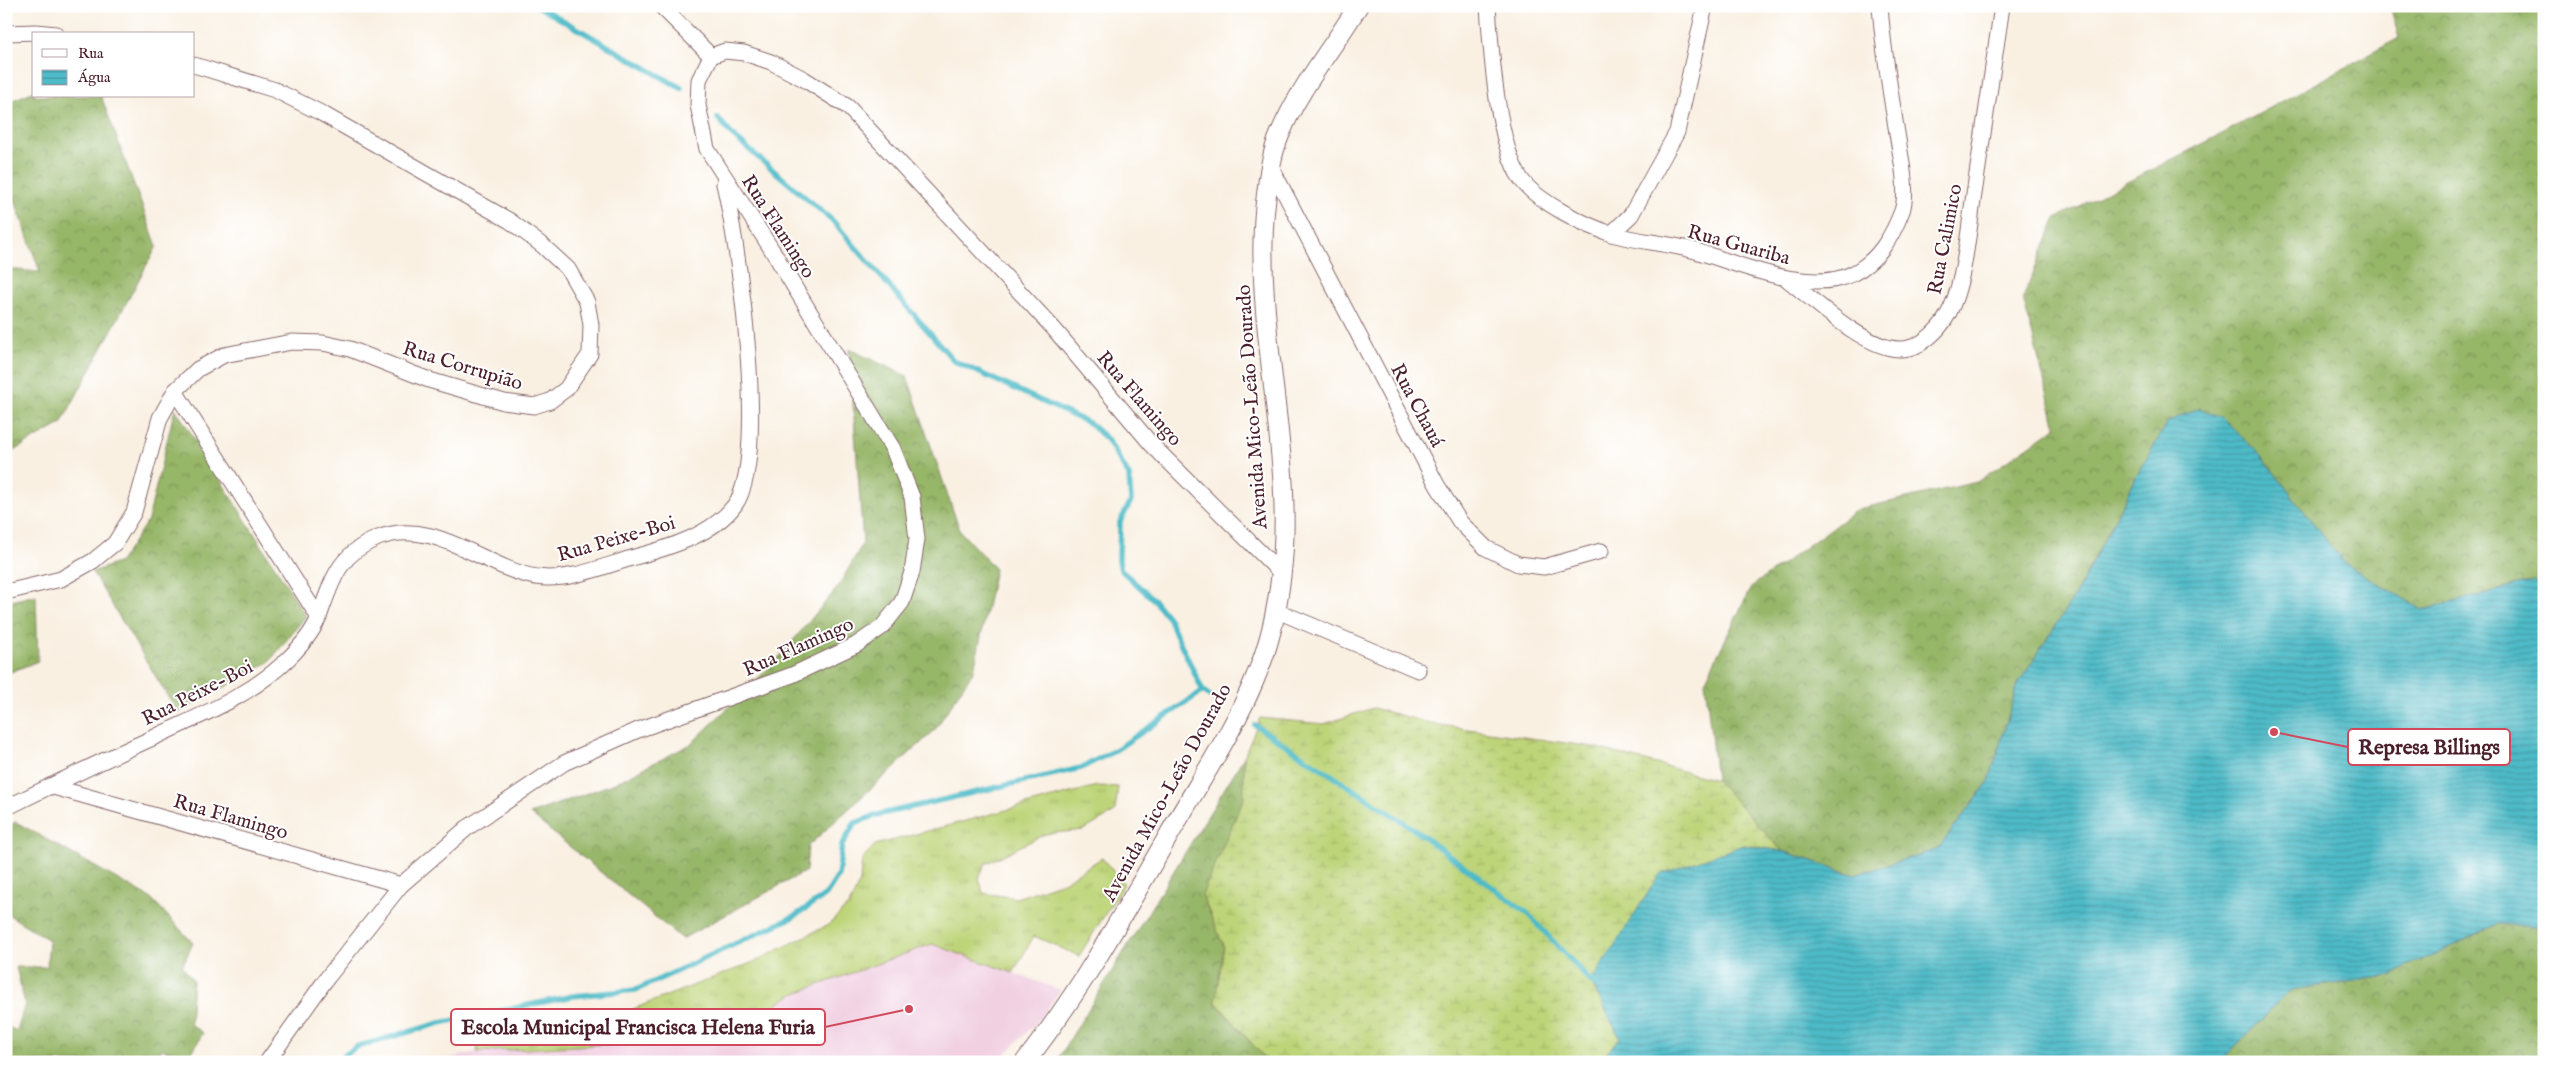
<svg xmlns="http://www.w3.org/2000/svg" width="2550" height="1068" viewBox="0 0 2550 1068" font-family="'IM FELL English',serif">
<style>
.built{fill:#f1d0e2}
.grass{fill:url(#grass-tufts);stroke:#847a52}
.forest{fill:url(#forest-crowns);stroke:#706a4a}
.wetland{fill:url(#wetland-marsh);stroke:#847a52}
.water{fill:url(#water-rules);stroke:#4c6d7a}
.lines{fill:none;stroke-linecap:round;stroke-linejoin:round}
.stream{stroke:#4ebbc8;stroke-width:5.5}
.minor-casing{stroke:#87686b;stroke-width:17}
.tertiary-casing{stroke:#87686b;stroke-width:21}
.minor{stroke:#fff;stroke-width:15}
.tertiary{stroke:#fff;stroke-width:19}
.labels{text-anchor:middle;stroke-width:4;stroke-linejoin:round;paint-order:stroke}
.street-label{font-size:20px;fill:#4a1f2b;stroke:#fff}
.leader{fill:none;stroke:#d1495b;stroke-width:2}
.callout-dot{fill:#d1495b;stroke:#fff;stroke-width:2}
.callout{fill:#fff;stroke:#d1495b;stroke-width:2}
.callout-label{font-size:21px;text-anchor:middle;font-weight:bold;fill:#4a1f2b}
</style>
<defs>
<pattern id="grass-tufts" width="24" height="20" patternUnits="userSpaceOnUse" patternTransform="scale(1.25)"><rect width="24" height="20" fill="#bdd478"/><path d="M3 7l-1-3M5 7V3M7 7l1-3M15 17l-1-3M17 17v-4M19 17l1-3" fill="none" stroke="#a4b668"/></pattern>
<pattern id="forest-crowns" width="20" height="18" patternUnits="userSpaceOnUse" patternTransform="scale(1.25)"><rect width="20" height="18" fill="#96b668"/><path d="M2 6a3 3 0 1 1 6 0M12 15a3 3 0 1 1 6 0" fill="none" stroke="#7c9356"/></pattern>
<pattern id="wetland-marsh" width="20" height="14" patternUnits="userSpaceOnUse" patternTransform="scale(1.25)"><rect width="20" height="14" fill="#bdd478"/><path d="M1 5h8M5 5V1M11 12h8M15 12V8" fill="none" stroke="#a4b668"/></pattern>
<pattern id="water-rules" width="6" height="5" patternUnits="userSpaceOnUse" patternTransform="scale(1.25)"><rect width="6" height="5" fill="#4ebbc8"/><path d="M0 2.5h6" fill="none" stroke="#4397a3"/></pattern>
</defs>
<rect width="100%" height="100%" fill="#fff"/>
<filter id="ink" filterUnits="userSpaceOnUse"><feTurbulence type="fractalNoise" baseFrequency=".02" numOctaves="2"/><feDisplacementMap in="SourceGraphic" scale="10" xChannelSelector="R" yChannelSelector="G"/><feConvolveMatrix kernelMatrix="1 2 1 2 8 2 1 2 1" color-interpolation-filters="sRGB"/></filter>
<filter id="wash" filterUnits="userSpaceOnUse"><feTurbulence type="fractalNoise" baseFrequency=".0096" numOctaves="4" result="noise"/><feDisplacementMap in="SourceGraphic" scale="20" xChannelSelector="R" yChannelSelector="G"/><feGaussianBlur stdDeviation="1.12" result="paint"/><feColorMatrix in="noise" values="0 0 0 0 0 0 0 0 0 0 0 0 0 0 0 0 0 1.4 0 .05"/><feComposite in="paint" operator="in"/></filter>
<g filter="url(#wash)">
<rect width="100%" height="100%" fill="#f9f0e2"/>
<path class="built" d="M932,944L1061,990L1037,1022L997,1062H432L477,1052L625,1043L667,1035L746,1025L791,995Z"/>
<path class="grass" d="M1097,786L1118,787L1115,812L1084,830L1045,834L985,864L979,878L983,893L1016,898L1063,882L1102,858L1124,884L1079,956L1034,936L1013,973L932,944L791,995L746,1025L667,1035L625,1043L477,1052L480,1035L530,1025L613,1024L633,1009L754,962L828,925L849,905L860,882L862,859L875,845Z"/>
<g class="forest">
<path d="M2390,6H2544V587L2532,581L2423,610L2344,563L2263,458L2223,418L2168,422L2141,468L2076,594L2018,684L1989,781L1938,849L1855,875L1782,851L1716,780L1705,681L1751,587L1858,509L1977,482L2056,427L2023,298L2056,218L2222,134L2399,38Z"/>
<path d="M34,91V96H101L157,246L61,424L6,455V269L40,272L6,175V103Z"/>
<path d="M849,349L907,376L960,531L995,569L974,670L934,731L808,846L806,871L682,939L530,814L615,783L691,744L775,662L838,587L863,543Z"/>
<path d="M175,408L306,616L269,662L178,713L92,572L120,562L148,520Z"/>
<path d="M36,595L38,661L6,674V602Z"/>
<path d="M1244,757V798L1202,895L1224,947L1215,1002L1268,1062H1056Z"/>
<path d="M16,822L152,899L193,943L182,966L193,980L190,1024L203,1033L187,1061L162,1049L155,1062H6V1026L17,1031L25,1004L16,967H47L49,940L6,913V827Z"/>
<path d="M2498,924L2544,926V1062H2220L2291,990L2388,976Z"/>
</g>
<path class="wetland" d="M1373,708L1433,724L1593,747L1716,780L1782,851L1744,845L1591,981L1620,1038L1599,1062H1268L1215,1001L1224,947L1202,895L1244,798V757L1260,718L1324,724Z"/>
<path class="water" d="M2199,408L2223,418L2263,458L2344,563L2423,610L2533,581L2544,587V926L2498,924L2388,976L2291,990L2220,1062H1599L1620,1038L1591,982L1660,874L1744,845L1782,851L1855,875L1938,849L1989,781L2018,684L2076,594L2141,468L2168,422Z"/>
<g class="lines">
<g class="stream">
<path d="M538,6L681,88"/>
<path d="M718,118L732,135L833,221L954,361L1089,423L1108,440L1129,476L1131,501L1120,522L1119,561L1121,570L1153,599L1169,619L1203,691L1213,698"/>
<path d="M1255,725L1408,825L1526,912L1591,982L1597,984"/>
<path d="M336,1062L356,1047L440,1023L573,996L636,990L793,917L826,895L838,876L842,845L855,823L877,815L1081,768L1114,751L1203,691"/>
</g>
</g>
</g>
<g filter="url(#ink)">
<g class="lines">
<defs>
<g id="minor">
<path d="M661,6L711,56"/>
<path d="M1488,6C1491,50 1497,144 1521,179C1536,201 1586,226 1612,234C1639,242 1669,243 1696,251C1740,264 1808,295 1852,274C1878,261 1892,237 1902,211C1909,190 1900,154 1897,133C1890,91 1883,49 1880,6"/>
<path d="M6,33L36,32L56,34"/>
<path d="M1270,165L1437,485L1460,522L1486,548L1518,564L1544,567L1601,551"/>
<path d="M1611,234L1631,215L1677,132L1705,6"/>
<path d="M1788,280C1815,301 1864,348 1899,349C1922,350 1944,326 1952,306C1965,276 1969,227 1974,194C1983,132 1993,69 2002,6"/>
<path d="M175,391L319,618"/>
<path d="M6,592L61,579L93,561L115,543L134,512L160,418L175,391L198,369L224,355L292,342L323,343L350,349L429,380L504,402L534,406L550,401L566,389L590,354L591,325L587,302L568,269L543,246L510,221L321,113L275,90L194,65"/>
<path d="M1275,610L1418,670"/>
<path d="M50,786L401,885"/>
<path d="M6,808C56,783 106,759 157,736C203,714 252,695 289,658C300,647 315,629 320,614C333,578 339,554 378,538C434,516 484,568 536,577C568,582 604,566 635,557C668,548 712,535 734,506C770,462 738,243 724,184"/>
<path d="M267,1062L327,978L401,885L467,828L564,763L638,730L792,675L856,645L882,627L902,602L912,572L917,539L912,497L893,449L772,250L707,149L698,105L699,80L711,56L725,51L744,53L771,62L804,79L848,107L1054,329L1152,445L1281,573"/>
</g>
<path id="tertiary" d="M1025,1062C1081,991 1125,911 1170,833C1199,782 1234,731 1256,676C1270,644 1277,610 1281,576C1296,456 1253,328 1265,207C1268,182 1270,157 1280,134C1299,88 1333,48 1358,6"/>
</defs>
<use href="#minor" class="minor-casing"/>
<use href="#tertiary" class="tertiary-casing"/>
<use href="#minor" class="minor"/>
<use href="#tertiary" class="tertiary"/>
</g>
</g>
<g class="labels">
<g class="street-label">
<text transform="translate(779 226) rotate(57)" y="7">Rua Flamingo</text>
<text transform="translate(1944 239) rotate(-79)" y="7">Rua Calimico</text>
<text transform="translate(1739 244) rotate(15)" y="7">Rua Guariba</text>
<text transform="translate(463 365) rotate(17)" y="7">Rua Corrupião</text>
<text transform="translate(1140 398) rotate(49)" y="7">Rua Flamingo</text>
<text transform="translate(1418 405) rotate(62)" y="7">Rua Chauá</text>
<text transform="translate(1251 407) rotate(-94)" y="7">Avenida Mico-Leão Dourado</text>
<text transform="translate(616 538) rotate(-16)" y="7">Rua Peixe-Boi</text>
<text transform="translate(798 646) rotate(-24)" y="7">Rua Flamingo</text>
<text transform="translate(197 692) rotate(-27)" y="7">Rua Peixe-Boi</text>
<text transform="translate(1166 792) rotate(-61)" y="7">Avenida Mico-Leão Dourado</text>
<text transform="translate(231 816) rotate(16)" y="7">Rua Flamingo</text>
</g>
</g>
<path class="leader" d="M2274 732L2348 747M909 1009L825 1027"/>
<g class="callout-dot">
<circle cx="2274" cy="732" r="5"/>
<circle cx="909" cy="1009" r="5"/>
</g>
<g class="callout">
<rect x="2348" y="729" width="162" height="36" rx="5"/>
<rect x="451" y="1009" width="374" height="36" rx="5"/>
</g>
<g class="callout-label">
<text x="2429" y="754">Represa Billings</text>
<text x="638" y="1034">Escola Municipal Francisca Helena Furia</text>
</g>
<rect width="2550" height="1068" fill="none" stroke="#fff" stroke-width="25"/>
<rect x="32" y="32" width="162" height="65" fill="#ffffff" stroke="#b7a5aa"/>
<rect x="42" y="49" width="25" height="8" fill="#ffffff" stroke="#b7a5aa"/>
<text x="78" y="58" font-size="15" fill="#4a1f2b">Rua</text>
<rect x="42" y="70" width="25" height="15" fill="url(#water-rules)" stroke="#b7a5aa"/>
<text x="78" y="82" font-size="15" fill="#4a1f2b">Água</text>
</svg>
